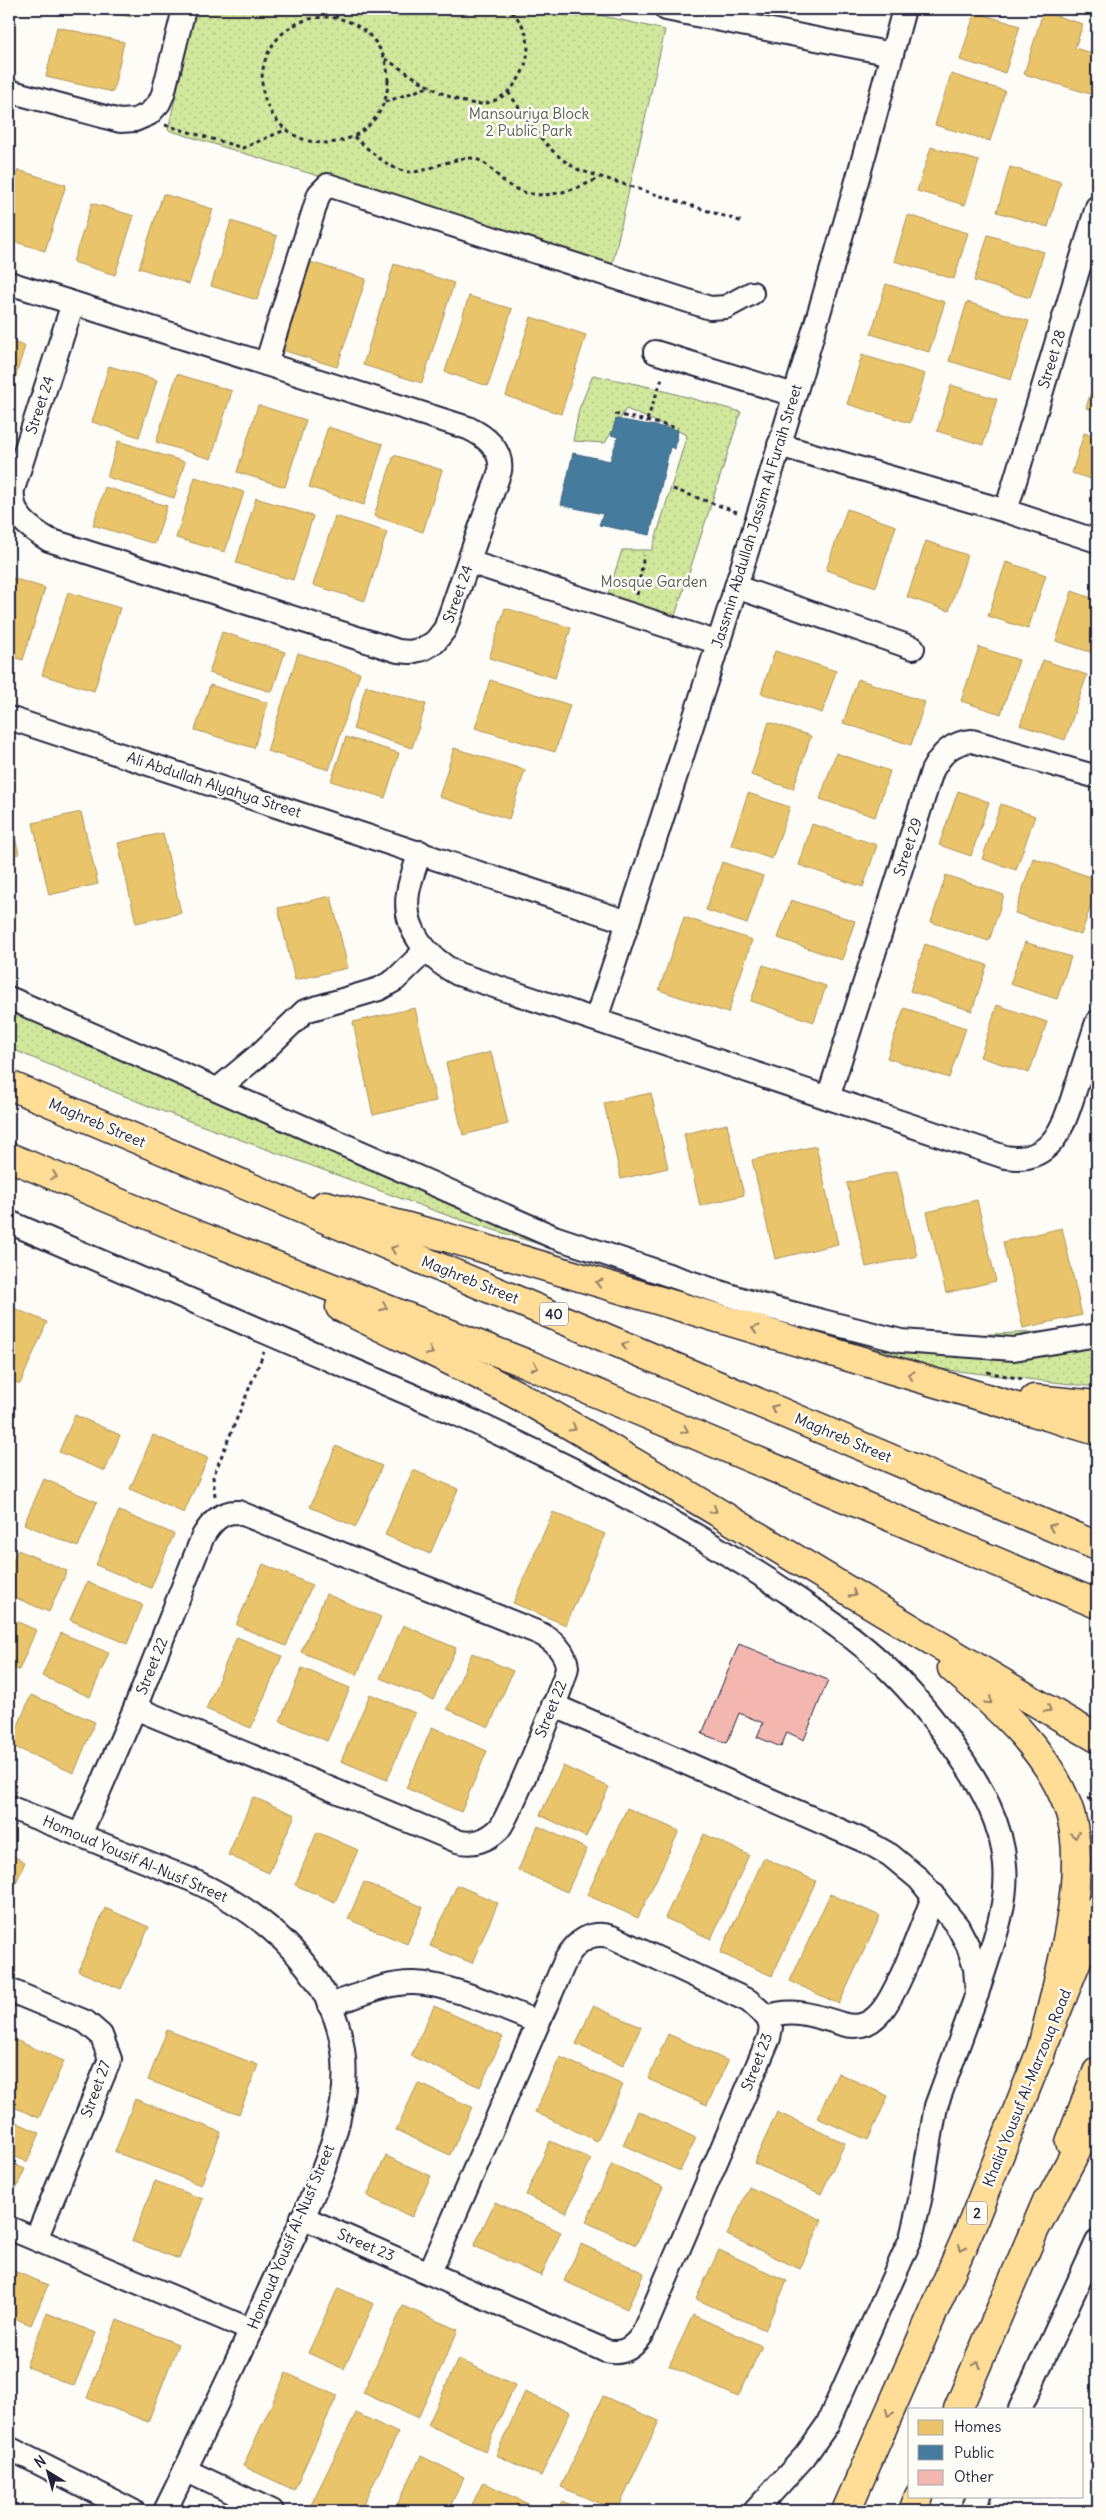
<svg xmlns="http://www.w3.org/2000/svg" width="1106" height="2520" viewBox="0 0 1106 2520" font-family="Delius,sans-serif">
<style>
.green{fill:url(#green-dots);stroke:#79846c}
.homes{fill:#e9c46a;stroke:#ad935c}
.public{fill:#457b9d;stroke:#3a6080}
.building{fill:#f3b7b0;stroke:#22223b}
.lines{fill:none;stroke-linecap:round;stroke-linejoin:round}
.minor-casing{stroke:#22223b;stroke-width:26}
.major-casing{stroke:#22223b;stroke-width:31}
.highway-casing{stroke:#22223b;stroke-width:31}
.path{stroke:#22223b;stroke-width:3;stroke-dasharray:4 4;stroke-linecap:butt}
.minor{stroke:#fdfcf7;stroke-width:22}
.major{stroke:#ffdd96;stroke-width:28}
.highway{stroke:#ffdd96;stroke-width:28}
.oneway{stroke:#908068}
.labels{text-anchor:middle;stroke-width:5;stroke-linejoin:round;paint-order:stroke}
.shield{fill:#fdfcf7;stroke:#646373;stroke-width:1}
.shield-label{font-size:14px;font-weight:bold;fill:#22223b}
.park-label{font-size:15px;fill:#565d58;stroke:#fdfcf7}
.street-label{font-size:15px;fill:#22223b;stroke:#fdfcf7}
</style>
<defs>
<pattern id="green-dots" width="8" height="8" patternUnits="userSpaceOnUse" patternTransform="scale(1.25)"><rect width="8" height="8" fill="#d0e79c"/><path d="M2 2h.1M6 6h.1" fill="none" stroke="#b2c687" stroke-width="1.8" stroke-linecap="round"/></pattern>
</defs>
<rect width="100%" height="100%" fill="#fdfcf7"/>
<filter id="ink" filterUnits="userSpaceOnUse"><feTurbulence type="fractalNoise" baseFrequency=".02" numOctaves="2"/><feDisplacementMap in="SourceGraphic" scale="10" xChannelSelector="R" yChannelSelector="G"/><feConvolveMatrix kernelMatrix="1 2 1 2 8 2 1 2 1" color-interpolation-filters="sRGB"/></filter>
<g filter="url(#ink)">
<g class="green">
<path d="M195,9H573L665,30L612,266L168,130Z"/>
<path d="M593,375L650,387L741,412L674,619L606,600L622,550H652L687,435L626,409L605,443L573,441L579,409Z"/>
<path d="M9,986L605,1247L923,1337L1086,1330L1097,1325V1387L940,1369L449,1216L151,1107L9,1048Z"/>
</g>
<g class="homes">
<path d="M94,9H133L131,17Z"/>
<path d="M975,12L1020,26L1005,73L960,60Z"/>
<path d="M1043,12L1083,24L1075,48L1097,55V96L1024,74Z"/>
<path d="M57,27L124,42L113,92L46,77Z"/>
<path d="M951,74L1005,91L990,141L935,125Z"/>
<path d="M931,147L979,161L965,205L917,191Z"/>
<path d="M1010,167L1061,182L1048,227L997,212Z"/>
<path d="M18,170L66,185L45,251L9,240V200Z"/>
<path d="M163,194L213,209L189,284L139,268Z"/>
<path d="M92,203L134,216L115,275L73,262Z"/>
<path d="M908,215L968,233L954,279L894,261Z"/>
<path d="M231,221L277,236L257,300L211,286Z"/>
<path d="M988,235L1044,252L1030,298L974,281Z"/>
<path d="M310,262L366,279L337,367L282,350Z"/>
<path d="M394,264L454,283L422,383L363,365Z"/>
<path d="M886,284L945,302L929,352L871,334Z"/>
<path d="M469,296L512,309L488,386L445,372Z"/>
<path d="M967,302L1029,321L1011,380L949,361Z"/>
<path d="M531,317L586,335L561,414L506,396Z"/>
<path d="M9,341L25,346L10,395H9Z"/>
<path d="M862,355L925,374L910,423L847,404Z"/>
<path d="M109,366L157,380L139,437L92,422Z"/>
<path d="M1097,372V411L1086,408Z"/>
<path d="M177,374L232,391L211,459L156,442Z"/>
<path d="M951,385L997,399L983,445L937,431Z"/>
<path d="M258,405L306,420L285,487L237,472Z"/>
<path d="M328,427L383,444L364,505L309,487Z"/>
<path d="M1084,433L1097,437V481L1072,473Z"/>
<path d="M118,441L185,462L174,498L107,477Z"/>
<path d="M394,455L442,470L423,532L374,516Z"/>
<path d="M195,477L244,492L225,552L176,538Z"/>
<path d="M105,487L167,506L155,544L93,525Z"/>
<path d="M256,498L313,516L293,580L236,563Z"/>
<path d="M847,509L896,526L876,587L826,570Z"/>
<path d="M335,516L387,532L365,601L313,585Z"/>
<path d="M926,541L967,555L949,611L907,597Z"/>
<path d="M1006,562L1046,575L1028,629L988,616Z"/>
<path d="M9,577L45,588L23,660L9,656Z"/>
<path d="M1072,591L1097,600L1096,654L1056,641Z"/>
<path d="M68,592L120,608L94,691L42,675Z"/>
<path d="M505,608L571,628L555,678L489,658Z"/>
<path d="M222,632L285,652L272,692L209,673Z"/>
<path d="M979,647L1019,660L1001,714L961,701Z"/>
<path d="M775,651L836,671L822,713L761,693Z"/>
<path d="M298,653L360,673L329,770L267,751Z"/>
<path d="M1043,660L1087,675L1065,740L1020,725Z"/>
<path d="M858,679L925,702L911,745L843,723Z"/>
<path d="M490,680L570,705L555,752L475,728Z"/>
<path d="M210,685L268,703L254,748L195,730Z"/>
<path d="M366,686L426,704L412,748L353,729Z"/>
<path d="M769,722L811,736L793,789L751,775Z"/>
<path d="M346,737L399,753L385,798L331,781Z"/>
<path d="M454,748L525,770L509,819L439,797Z"/>
<path d="M836,753L890,771L875,817L820,799Z"/>
<path d="M958,791L989,802L971,856L939,845Z"/>
<path d="M748,793L790,807L772,859L731,845Z"/>
<path d="M1001,804L1035,816L1016,870L982,859Z"/>
<path d="M9,811L19,854L9,856Z"/>
<path d="M81,812L98,884L49,895L33,823Z"/>
<path d="M812,824L877,845L863,887L799,865Z"/>
<path d="M163,833L181,913L136,923L118,843Z"/>
<path d="M1033,858L1097,879V887L1081,935L1015,913Z"/>
<path d="M722,862L763,876L747,924L706,910Z"/>
<path d="M946,875L1004,895L989,941L931,922Z"/>
<path d="M331,896L348,968L295,980L278,908Z"/>
<path d="M791,900L855,921L842,960L778,938Z"/>
<path d="M684,917L752,940L728,1013L659,990Z"/>
<path d="M1025,942L1071,957L1057,999L1010,984Z"/>
<path d="M925,944L987,965L972,1011L910,991Z"/>
<path d="M763,965L826,986L814,1022L751,1001Z"/>
<path d="M997,1005L1047,1022L1029,1073L980,1057Z"/>
<path d="M415,1008L436,1101L373,1115L353,1022Z"/>
<path d="M904,1008L966,1028L949,1078L887,1058Z"/>
<path d="M491,1052L508,1124L463,1135L446,1063Z"/>
<path d="M651,1093L668,1168L621,1179L604,1103Z"/>
<path d="M727,1124L744,1195L700,1206L684,1134Z"/>
<path d="M816,1146L838,1244L775,1259L752,1160Z"/>
<path d="M897,1171L917,1256L866,1267L847,1183Z"/>
<path d="M977,1200L996,1281L946,1293L927,1212Z"/>
<path d="M1062,1228L1082,1315L1023,1328L1003,1242Z"/>
<path d="M9,1306L47,1322L20,1384L9,1379Z"/>
<path d="M75,1415L120,1435L105,1471L59,1452Z"/>
<path d="M153,1435L208,1458L184,1513L130,1489Z"/>
<path d="M336,1446L382,1466L356,1527L310,1507Z"/>
<path d="M413,1470L458,1489L430,1554L385,1535Z"/>
<path d="M44,1479L97,1502L78,1547L24,1524Z"/>
<path d="M119,1511L174,1534L151,1588L96,1565Z"/>
<path d="M553,1512L605,1534L566,1625L513,1603Z"/>
<path d="M18,1550L67,1571L49,1612L9,1595V1570Z"/>
<path d="M263,1564L312,1585L286,1646L236,1625Z"/>
<path d="M87,1582L143,1605L127,1644L70,1620Z"/>
<path d="M326,1594L381,1617L357,1675L301,1652Z"/>
<path d="M9,1618L36,1630L19,1670L9,1666Z"/>
<path d="M403,1625L456,1648L433,1700L380,1678Z"/>
<path d="M61,1633L109,1653L90,1697L42,1676Z"/>
<path d="M237,1637L282,1656L251,1728L206,1709Z"/>
<path d="M472,1653L513,1671L489,1727L447,1709Z"/>
<path d="M302,1668L350,1688L327,1741L280,1721Z"/>
<path d="M370,1694L415,1713L387,1780L341,1761Z"/>
<path d="M31,1695L95,1722L74,1773L10,1745Z"/>
<path d="M432,1727L487,1751L461,1812L406,1788Z"/>
<path d="M563,1766L609,1787L586,1837L540,1815Z"/>
<path d="M253,1797L295,1815L269,1873L228,1855Z"/>
<path d="M627,1808L679,1831L638,1918L587,1895Z"/>
<path d="M538,1826L587,1849L567,1892L518,1870Z"/>
<path d="M317,1832L358,1850L335,1902L295,1885Z"/>
<path d="M704,1834L749,1855L711,1939L665,1918Z"/>
<path d="M9,1854L25,1862L9,1899Z"/>
<path d="M764,1858L816,1881L772,1976L720,1953Z"/>
<path d="M364,1882L423,1907L407,1944L348,1919Z"/>
<path d="M457,1885L498,1903L472,1963L430,1946Z"/>
<path d="M830,1894L880,1916L839,2004L790,1981Z"/>
<path d="M105,1908L149,1927L121,1989L78,1971Z"/>
<path d="M434,2006L503,2037L480,2087L411,2056Z"/>
<path d="M593,2006L641,2027L623,2066L576,2044Z"/>
<path d="M167,2030L258,2065L239,2114L148,2080Z"/>
<path d="M668,2034L728,2061L707,2105L648,2079Z"/>
<path d="M13,2039L64,2061L39,2118L9,2105V2048Z"/>
<path d="M560,2057L623,2085L597,2141L535,2112Z"/>
<path d="M838,2073L888,2096L868,2140L817,2118Z"/>
<path d="M418,2083L472,2107L450,2155L396,2130Z"/>
<path d="M135,2099L221,2132L201,2185L115,2152Z"/>
<path d="M638,2111L696,2138L680,2171L623,2145Z"/>
<path d="M777,2112L845,2143L821,2194L754,2163Z"/>
<path d="M9,2119L40,2133L27,2162L9,2154Z"/>
<path d="M550,2141L591,2159L566,2213L526,2195Z"/>
<path d="M386,2156L431,2176L412,2217L367,2196Z"/>
<path d="M9,2162L25,2169L11,2201L9,2200Z"/>
<path d="M612,2164L663,2187L636,2245L586,2222Z"/>
<path d="M155,2181L203,2199L179,2259L132,2241Z"/>
<path d="M749,2187L822,2220L800,2269L727,2235Z"/>
<path d="M495,2202L561,2232L541,2276L474,2246Z"/>
<path d="M581,2244L644,2273L627,2309L564,2281Z"/>
<path d="M719,2250L787,2281L765,2330L696,2299Z"/>
<path d="M9,2269L48,2285L31,2325L9,2316Z"/>
<path d="M338,2288L374,2304L344,2369L308,2353Z"/>
<path d="M403,2306L458,2330L418,2418L363,2393Z"/>
<path d="M47,2313L96,2333L74,2386L26,2366Z"/>
<path d="M693,2315L762,2346L738,2397L669,2366Z"/>
<path d="M117,2320L178,2344L148,2422L87,2398Z"/>
<path d="M458,2359L515,2385L485,2451L428,2425Z"/>
<path d="M286,2373L337,2396L294,2490L243,2466Z"/>
<path d="M525,2392L570,2412L541,2476L496,2455Z"/>
<path d="M603,2396L659,2421L617,2511L561,2487Z"/>
<path d="M356,2413L398,2433L360,2511H312L309,2509Z"/>
<path d="M421,2456L464,2477L448,2511H394Z"/>
<path d="M483,2482L532,2506L529,2511H469Z"/>
<path d="M562,2501L584,2511H557Z"/>
</g>
<path class="public" d="M616,419L678,430L675,449L670,447L650,535L599,525L603,514L561,505L573,453L610,461L618,437L611,435Z"/>
<path class="building" d="M739,1644L828,1680L804,1740L787,1732L781,1747L757,1737L763,1723L739,1713L727,1743L702,1734Z"/>
<g class="lines">
<defs>
<g id="minor">
<path d="M666,9L892,54"/>
<path d="M9,91L120,121L135,120L149,114L159,103L163,94L184,9"/>
<path d="M9,283L73,303L468,428C485,436 503,450 500,471L445,629L435,642L423,649L410,652L398,651L49,540C29,528 10,515 13,489L73,303"/>
<path d="M655,352L794,395"/>
<path d="M266,364L319,194L328,185L710,308L726,307L752,293"/>
<path d="M779,445L1006,511L1097,541"/>
<path d="M1006,511L1097,207"/>
<path d="M469,562L719,643"/>
<path d="M736,587L913,648"/>
<path d="M9,718L628,922"/>
<path d="M420,852C416,865 410,879 408,893C402,930 428,958 458,974L1005,1157C1055,1165 1065,1121 1077,1084C1084,1064 1090,1043 1097,1022"/>
<path d="M9,998L554,1237L756,1304L901,1341L1014,1349L1097,1335"/>
<path d="M596,1019C707,685 814,349 904,9"/>
<path d="M218,1089L261,1053L305,1011L379,989L395,980L426,950"/>
<path d="M828,1098L932,771C941,754 952,742 972,741L1097,777"/>
<path d="M9,1222L472,1421C579,1471 685,1524 784,1590C820,1614 858,1639 889,1670C915,1695 937,1723 957,1752C981,1786 1002,1823 1005,1865C1009,1908 989,1953 977,1994"/>
<path d="M553,1705L869,1843L890,1855L919,1879L958,1927L968,1946L975,1968L977,1994L936,2106L920,2200L911,2238L827,2425L805,2456L755,2511"/>
<path d="M9,1807L192,1880C280,1920 360,1997 342,2103C331,2166 299,2225 273,2282C238,2359 202,2436 165,2511"/>
<path d="M80,1835L135,1708L203,1536C211,1523 221,1511 238,1512L539,1633C552,1639 566,1652 567,1667C567,1678 508,1820 499,1829C488,1840 472,1846 457,1841L135,1708"/>
<path d="M9,1990L86,2022L101,2035L110,2059L36,2239"/>
<path d="M329,2005C356,1997 386,1982 414,1983C451,1984 503,2009 538,2022"/>
<path d="M767,2017C793,2007 816,2016 842,2024C855,2028 867,2026 877,2016C897,1998 922,1924 934,1895"/>
<path d="M302,2217L606,2351C622,2355 633,2348 642,2335L769,2038L771,2027L767,2017L749,2001L612,1937C591,1930 576,1941 566,1959L430,2272"/>
<path d="M9,2228L251,2330"/>
<path d="M1020,2409L1097,2242"/>
<path d="M9,2448L133,2511"/>
<path d="M185,2470L272,2511"/>
<path d="M972,2511L979,2496"/>
</g>
<g id="major">
<path d="M1070,2142L1097,2072"/>
<path d="M958,2409L1046,2203"/>
<path d="M846,2511L972,2224L1097,1910"/>
<path d="M913,2511L919,2496"/>
</g>
<g id="highway">
<path d="M9,1085L1097,1546"/>
<path d="M9,1157L182,1229L525,1363L1097,1604"/>
<path d="M325,1205L449,1238L1097,1431"/>
<path d="M340,1307C400,1337 462,1365 521,1397C715,1507 904,1627 1097,1738"/>
<path d="M1034,1399L1097,1405"/>
<path d="M952,1668C999,1708 1051,1753 1070,1813C1090,1878 1055,1990 1040,2056"/>
<path d="M1037,2225L1097,2111"/>
</g>
</defs>
<use href="#minor" class="minor-casing"/>
<use href="#major" class="major-casing"/>
<use href="#highway" class="highway-casing"/>
<g class="path">
<circle cx="325" cy="80" r="63"/>
<path d="M336,18L339,9"/>
<path d="M385,59C411,74 448,103 478,104C511,104 535,64 526,34C523,24 516,16 509,9"/>
<path d="M508,92C531,123 544,151 579,170L743,222"/>
<path d="M385,102L431,86"/>
<path d="M165,125L243,148L285,130"/>
<path d="M354,137C370,150 390,172 412,172C422,172 433,167 442,164C452,161 466,156 476,159C488,163 496,175 506,183C536,205 569,192 600,178"/>
<path d="M615,414L678,428"/>
<path d="M647,420L663,376"/>
<path d="M673,489L737,512"/>
<path d="M637,595L644,555"/>
<path d="M987,1372L1022,1379"/>
<path d="M215,1496L213,1477L264,1352"/>
<path d="M1088,1799L1097,1796"/>
</g>
<use href="#minor" class="minor"/>
<use href="#major" class="major"/>
<use href="#highway" class="highway"/>
</g>
<defs><path id="oneway-chevron" d="M-2-3.5L2.5 0L-2 3.5" fill="none" stroke-width="1.6" stroke-linecap="round" stroke-linejoin="round" transform="scale(1.25)"/></defs>
<g class="oneway">
<use href="#oneway-chevron" transform="translate(54 1176) rotate(22)"/>
<use href="#oneway-chevron" transform="translate(394 1249) rotate(-158)"/>
<use href="#oneway-chevron" transform="translate(599 1283) rotate(-163)"/>
<use href="#oneway-chevron" transform="translate(384 1307) rotate(21)"/>
<use href="#oneway-chevron" transform="translate(755 1329) rotate(-164)"/>
<use href="#oneway-chevron" transform="translate(625 1345) rotate(-157)"/>
<use href="#oneway-chevron" transform="translate(430 1352) rotate(26)"/>
<use href="#oneway-chevron" transform="translate(535 1367) rotate(23)"/>
<use href="#oneway-chevron" transform="translate(911 1375) rotate(-164)"/>
<use href="#oneway-chevron" transform="translate(774 1408) rotate(-157)"/>
<use href="#oneway-chevron" transform="translate(573 1428) rotate(30)"/>
<use href="#oneway-chevron" transform="translate(685 1430) rotate(23)"/>
<use href="#oneway-chevron" transform="translate(714 1510) rotate(30)"/>
<use href="#oneway-chevron" transform="translate(1052 1527) rotate(-157)"/>
<use href="#oneway-chevron" transform="translate(853 1594) rotate(32)"/>
<use href="#oneway-chevron" transform="translate(989 1701) rotate(44)"/>
<use href="#oneway-chevron" transform="translate(1048 1709) rotate(30)"/>
<use href="#oneway-chevron" transform="translate(1075 1835) rotate(80)"/>
<use href="#oneway-chevron" transform="translate(962 2248) rotate(114)"/>
<use href="#oneway-chevron" transform="translate(977 2364) rotate(-67)"/>
<use href="#oneway-chevron" transform="translate(889 2413) rotate(114)"/>
</g>
</g>
<g class="labels">
<g class="shield">
<rect x="540" y="1302.5" width="28" height="23" rx="4"/>
<rect x="967" y="2201.5" width="20" height="23" rx="4"/>
</g>
<g class="shield-label">
<text x="554" y="1319">40</text>
<text x="977" y="2218">2</text>
</g>
<g class="park-label">
<text x="529" y="119">Mansouriya Block<tspan x="529" dy="17">2 Public Park</tspan></text>
<text x="654" y="587">Mosque Garden</text>
</g>
<g class="street-label">
<text transform="translate(1052 359) rotate(-73)" y="5">Street 28</text>
<text transform="translate(40 405) rotate(-72)" y="5">Street 24</text>
<text transform="translate(757 516) rotate(-73)" y="5">Jassmin Abdullah Jassim Al Furaih Street</text>
<text transform="translate(458 594) rotate(-70)" y="5">Street 24</text>
<text transform="translate(214 785) rotate(18)" y="5">Ali Abdullah Alyahya Street</text>
<text transform="translate(908 847) rotate(-72)" y="5">Street 29</text>
<text transform="translate(97 1123) rotate(23)" y="5">Maghreb Street</text>
<text transform="translate(470 1280) rotate(22)" y="5">Maghreb Street</text>
<text transform="translate(843 1438) rotate(23)" y="5">Maghreb Street</text>
<text transform="translate(152 1666) rotate(-68)" y="5">Street 22</text>
<text transform="translate(551 1709) rotate(-68)" y="5">Street 22</text>
<text transform="translate(135 1859) rotate(23)" y="5">Homoud Yousif Al-Nusf Street</text>
<text transform="translate(757 2062) rotate(-69)" y="5">Street 23</text>
<text transform="translate(1027 2088) rotate(-68)" y="5">Khalid Yousuf Al-Marzouq Road</text>
<text transform="translate(96 2089) rotate(-70)" y="5">Street 27</text>
<text transform="translate(291 2237) rotate(-67)" y="5">Homoud Yousif Al-Nusf Street</text>
<text transform="translate(366 2245) rotate(23)" y="5">Street 23</text>
</g>
</g>
<rect width="1106" height="2520" fill="none" stroke="#fdfcf7" stroke-width="30"/>
<rect x="15" y="15" width="1076" height="2490" fill="none" stroke="#22223b" stroke-width="2" filter="url(#ink)"/>
<rect x="908" y="2408" width="175" height="90" fill="#fdfcf7" stroke="#a5a5ac"/>
<rect x="918" y="2420" width="25" height="15" fill="#e9c46a" stroke="#a5a5ac"/>
<text x="954" y="2432" font-size="15" fill="#22223b">Homes</text>
<rect x="918" y="2445" width="25" height="15" fill="#457b9d" stroke="#a5a5ac"/>
<text x="954" y="2458" font-size="15" fill="#22223b">Public</text>
<rect x="918" y="2470" width="25" height="15" fill="#f3b7b0" stroke="#a5a5ac"/>
<text x="954" y="2482" font-size="15" fill="#22223b">Other</text>
<g transform="translate(48 2472) rotate(323)" stroke="#fdfcf7" stroke-width="4" paint-order="stroke">
<path d="M0-4L9 19L0 12L-9 19Z" fill="#22223b"/>
<text y="-8" font-size="14" font-weight="bold" text-anchor="middle" fill="#22223b">N</text>
</g>
</svg>
